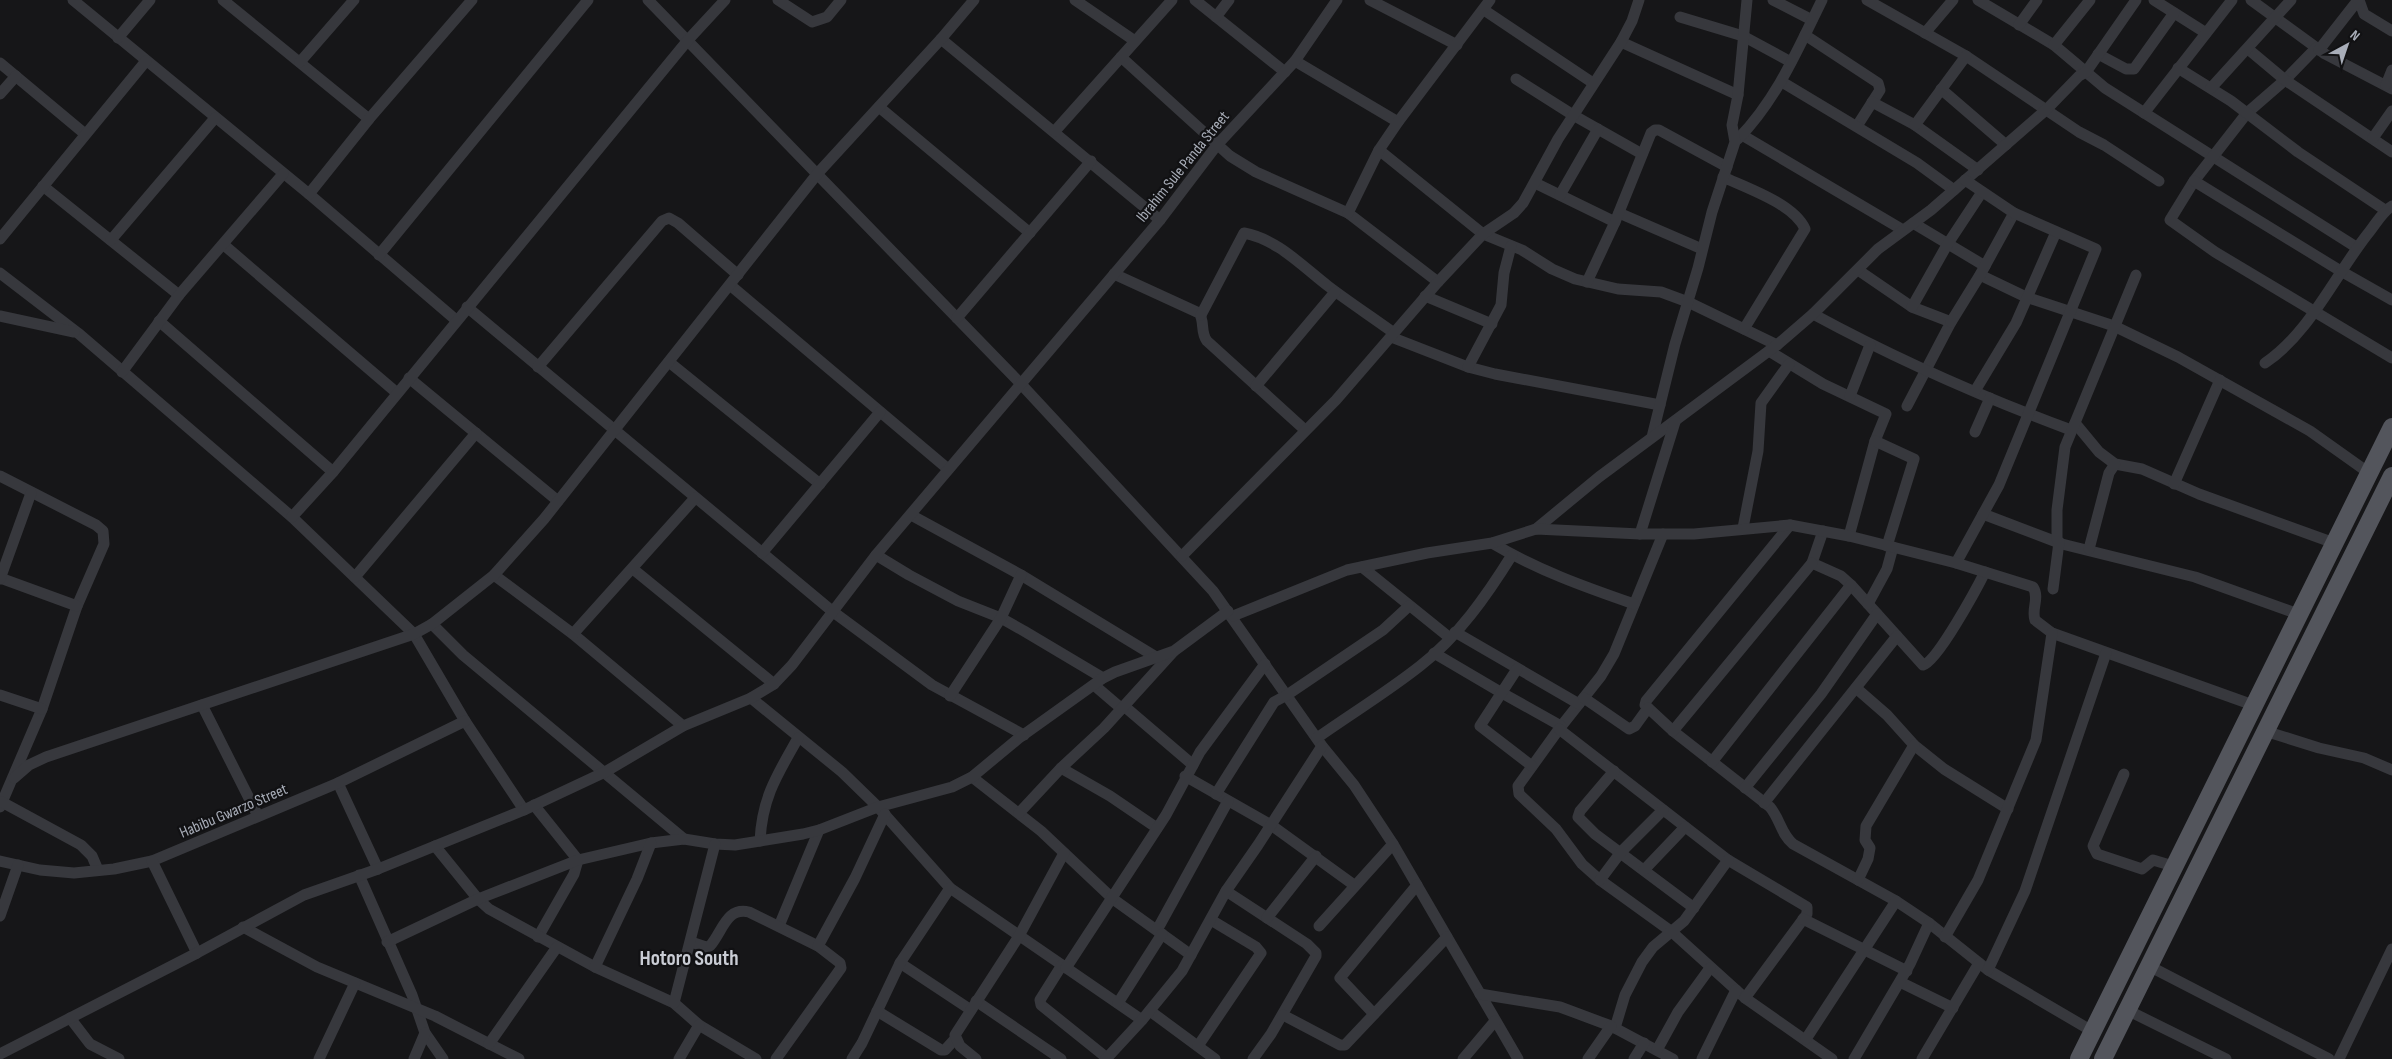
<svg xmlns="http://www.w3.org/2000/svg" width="2392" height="1059" viewBox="0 0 2392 1059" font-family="'Sofia Sans Condensed',sans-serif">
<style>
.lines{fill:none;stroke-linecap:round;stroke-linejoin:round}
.minor{stroke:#37383d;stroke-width:11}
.primary{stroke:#53555c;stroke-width:18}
.labels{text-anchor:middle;stroke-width:4.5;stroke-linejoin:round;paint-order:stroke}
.street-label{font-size:16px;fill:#a8adb8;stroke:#111113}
.district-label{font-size:21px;font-weight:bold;fill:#c9ccd4;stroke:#111113}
</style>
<rect width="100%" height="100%" fill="#161618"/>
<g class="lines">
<g class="minor">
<path d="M73,0L309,194L456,320"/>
<path d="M223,0L369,119"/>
<path d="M648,0L1020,383L1213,591L1322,746L1354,785L1393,844L1518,1059"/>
<path d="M778,0L812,22L827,17L841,0"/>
<path d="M1075,0L1135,41"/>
<path d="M1195,0L1285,72"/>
<path d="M1370,0L1457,45"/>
<path d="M1773,0L1812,20"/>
<path d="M1867,0L1966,56L2079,132L2104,145L2159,181"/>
<path d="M1978,0L2054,45L2105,88L2356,247"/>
<path d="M2154,0L2206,33"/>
<path d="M2251,0L2325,54L2392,89"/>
<path d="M2359,0L2364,14L2392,31"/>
<path d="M1484,10L1593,83"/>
<path d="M1216,17L1229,0"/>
<path d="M1680,17L1743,36L1791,62"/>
<path d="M2019,25L2037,0"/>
<path d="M1925,33L1953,0"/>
<path d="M1805,35L1878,83L1880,90L1857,126"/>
<path d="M118,38L150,0"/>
<path d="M941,39L1160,220"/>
<path d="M1621,42L1738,95"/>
<path d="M2054,45L2090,0"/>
<path d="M2316,48L2285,80L2247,113L2194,181L2170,220L2215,252L2392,358"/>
<path d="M2248,49L2285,80L2392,152"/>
<path d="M2319,50L2358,0"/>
<path d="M2098,54L2126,69H2134L2174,13"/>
<path d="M1121,57L1230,156L1256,172L1348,213L1438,282"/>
<path d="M1295,61L1398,122"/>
<path d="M300,62L354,0"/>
<path d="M0,63L85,134"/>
<path d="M2178,68L2231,101L2298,152L2385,210"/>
<path d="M1516,79L1573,115L1642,154"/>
<path d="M1782,82L1917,163L1954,190"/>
<path d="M2386,85L2392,70"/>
<path d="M2211,88L2291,0"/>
<path d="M1941,89L2006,145"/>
<path d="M0,94L16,76"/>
<path d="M1872,102L1915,125L1978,170"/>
<path d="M879,107L1030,233"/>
<path d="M2144,113L2232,0"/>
<path d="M1915,125L1966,56"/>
<path d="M1055,131L1172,0"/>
<path d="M1742,135L1903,230"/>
<path d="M2373,138L2392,111"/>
<path d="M1738,139C1777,99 1798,49 1822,0"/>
<path d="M1379,150L1483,234L1522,250L1552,269L1575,279L1618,289L1661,292L1688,302L1777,345"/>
<path d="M1723,177C1747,188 1794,204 1805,229L1744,329"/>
<path d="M2194,181L2339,270L2392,300"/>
<path d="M1535,183L1615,222"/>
<path d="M43,186L179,295"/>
<path d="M309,194L369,119L472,0"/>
<path d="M1560,195L1598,129"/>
<path d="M1348,213L1379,150L1398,122L1490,0"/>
<path d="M1619,213L1702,249"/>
<path d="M1913,223L1985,266"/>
<path d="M0,239L146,61"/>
<path d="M111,240L215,118"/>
<path d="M224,245L397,393"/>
<path d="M379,255L588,0"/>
<path d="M1858,270L1912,307L1951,322L1907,406"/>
<path d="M0,273L78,333L292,517L414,634L465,721L524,810"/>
<path d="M1114,274L1199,313C1205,321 1200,332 1207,341L1305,430"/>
<path d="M1980,275L2026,297L2114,326L2178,357L2310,431L2369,473"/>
<path d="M1587,282L1615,222L1651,133L1655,130H1659L1727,167"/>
<path d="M730,285L948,469"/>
<path d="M1425,296L1492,324"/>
<path d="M467,307L832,611L932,685L1024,735"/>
<path d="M1912,307L1947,245L1982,192"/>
<path d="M1813,314C1896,359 1982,397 2071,430"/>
<path d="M1201,315L1244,233C1277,239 1302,266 1328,286C1349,302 1372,317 1394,333"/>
<path d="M0,316L74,332"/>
<path d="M957,318L1091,161"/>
<path d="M159,321L333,472"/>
<path d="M1951,322L1980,275L2014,213"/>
<path d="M1391,337L1468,367L1495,374L1660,405"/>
<path d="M1769,351L1823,384L1886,414L1875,441L1849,536"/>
<path d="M669,362L820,484"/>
<path d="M2265,363C2310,333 2336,273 2370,231C2377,222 2383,211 2392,206"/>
<path d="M538,367L662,221L669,218L678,223L738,275"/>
<path d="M1468,367L1501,305L1504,273L1511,246"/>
<path d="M122,372L179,295L283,174"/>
<path d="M409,378L558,501"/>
<path d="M1256,386L1335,292"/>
<path d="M1975,391L2016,323L2056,232"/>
<path d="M1850,396L1870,345"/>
<path d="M2075,423L2099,452L2115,464L2142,469L2199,494L2334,543"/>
<path d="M1975,432L1990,398"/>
<path d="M1652,437L1675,344L1698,268L1712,212L1735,142L1732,125L1738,95L1747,0"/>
<path d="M1875,441L1914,459L1887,546"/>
<path d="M0,476L96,525L103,531L104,544L77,606L42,709L0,807"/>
<path d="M2174,484L2220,380"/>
<path d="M1983,514L2062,544L2195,577L2298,614"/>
<path d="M911,515L1021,575L1156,657"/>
<path d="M292,517L333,472L688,40L725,0"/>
<path d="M1790,525L1646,701L1645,705L1673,731L1770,807C1780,819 1781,834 1793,844L1896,901L1929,923L1988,970L2092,1031"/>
<path d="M1743,528L1758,451L1761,403L1789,364"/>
<path d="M1536,529L1599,477L1777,345L1813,314L1878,249L1931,210L2047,109L2079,76L2086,72L2136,0"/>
<path d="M1823,531L1812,563L1841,576L1851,585L1923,665C1937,662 1977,588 1985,572"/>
<path d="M1640,534L1675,422"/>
<path d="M1663,534L1614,654L1601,676L1559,729L1518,786L1519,794L1556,829L1582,864L1600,880L1672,932L1745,998L1832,1059"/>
<path d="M1492,543C1537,570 1585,587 1634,604"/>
<path d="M2089,549L2109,473L2115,464"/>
<path d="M762,553L880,412"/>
<path d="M876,555L909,575L958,601L1001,618L1024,631L1103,678"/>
<path d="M1182,556L1336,400L1438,282L1483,234L1514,213L1523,203L1558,139L1621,42L1632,21L1639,0"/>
<path d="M1956,563L1999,485L2096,249L2014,213L1965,180"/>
<path d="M1362,567L1450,638"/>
<path d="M633,569L774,684"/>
<path d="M494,575L573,634L683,726"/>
<path d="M355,577L476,433"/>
<path d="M0,578L77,606"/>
<path d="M0,579L31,493"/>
<path d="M2053,589L2059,542L2057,539V510L2065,447L2136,275"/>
<path d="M1868,604L1887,569L1893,547"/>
<path d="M1233,616L1347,570L1427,553L1492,543L1536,529L1640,534H1694L1790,525L1849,536L1956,563L2033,587C2040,598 2031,609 2035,620L2052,633L2253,705"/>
<path d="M432,624L463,655L684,839"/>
<path d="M1455,632L1579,704"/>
<path d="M573,634L695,498"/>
<path d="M1434,653L1502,693L1561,726"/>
<path d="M1517,669L1480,726L1532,766"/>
<path d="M1094,685L1122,709"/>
<path d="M1856,688L1887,715L1914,745L1944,769L2008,809"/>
<path d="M0,695L42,709"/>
<path d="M950,696L1001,618L1021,575"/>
<path d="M751,698L842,772L878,807L950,888L1142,1020"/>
<path d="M1584,698L1629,729L1635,726L1648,708"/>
<path d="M202,705L258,816"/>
<path d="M1124,706L1193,765"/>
<path d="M1559,729L1728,860L1807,907V914L1745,998"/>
<path d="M1673,731L1812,563"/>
<path d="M2265,731L2319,748L2364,758L2392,770"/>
<path d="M1317,738C1351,714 1387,692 1420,666C1458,637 1487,595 1512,555"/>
<path d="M1712,762L1851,585"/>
<path d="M1061,768L1110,796L1157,828"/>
<path d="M1614,771L1580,811L1578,817L1595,834L1694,908"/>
<path d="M2124,774L2093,846L2097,854L2142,869L2153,860L2173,866"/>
<path d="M1185,776L1271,825L1354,885"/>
<path d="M972,777L1041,831L1113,899L1191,955"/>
<path d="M14,778L29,765L46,757L414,634L432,624L494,575L544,519L818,173L941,39L974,0"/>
<path d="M338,783L378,869"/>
<path d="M1745,788L1821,694L1877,614"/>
<path d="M1216,794L1274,702L1287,695L1383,630L1409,606"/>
<path d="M2,802L81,845L92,856L98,870"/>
<path d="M1764,803L1897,636"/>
<path d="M534,805L578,860L574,874L538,937"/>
<path d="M1019,813L1061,768L1104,728L1173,652"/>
<path d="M760,841C762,798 777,775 798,738"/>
<path d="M435,846L478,899L489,909L595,967L674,1003L699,1025L756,1059"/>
<path d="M0,861L40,870L74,873L114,869L152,861L338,783L465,721"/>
<path d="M152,861L197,953"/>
<path d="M1644,870L1685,827"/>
<path d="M359,875L412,995L425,1033L443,1059"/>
<path d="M1600,880L1621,852L1663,810"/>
<path d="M1858,880L1868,859L1870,848L1865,840L1866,826L1914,745"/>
<path d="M1226,891L1307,944L1316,953V956L1271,1034L1253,1059"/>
<path d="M0,916L18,865"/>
<path d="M1267,918L1316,856"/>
<path d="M1803,919L1907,971"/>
<path d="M779,926L819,830"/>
<path d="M1319,926L1393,844"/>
<path d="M243,927L317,967L435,1016L519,1059"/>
<path d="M1157,930L1228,801"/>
<path d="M1945,937L1978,880L2036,740L2052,633"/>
<path d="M387,942L478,899L578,860L651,843L684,839L715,844L735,845L803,834L819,830L878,807L952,787L972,777L1019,738L1103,678L1115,672L1174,651L1228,611"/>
<path d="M691,942L706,947L710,946C723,931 726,907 749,912L818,946L840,963L841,968L776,1059"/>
<path d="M818,946L855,878L885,814"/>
<path d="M900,963L971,1010"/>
<path d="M1062,965L1040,1000L1041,1005L1107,1058"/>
<path d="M2149,966L2329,1059"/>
<path d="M595,967L637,879L651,843"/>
<path d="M1066,968L1166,815L1200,752L1265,664"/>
<path d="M1988,970L2025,891L2106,653"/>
<path d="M1900,982L1953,1008"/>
<path d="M1480,994L1560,1007L1611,1026L1673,1059"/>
<path d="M976,1001L1061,1059"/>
<path d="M674,1003L715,844"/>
<path d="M1118,1003L1162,934"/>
<path d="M2127,1010L2226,1059"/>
<path d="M877,1011L941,1050H945L955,1039"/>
<path d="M1150,1011L1215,1059"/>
<path d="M1374,1014L1340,978L1417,885"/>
<path d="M1283,1015L1340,1045H1345L1447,937"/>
<path d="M70,1018L90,1044L119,1059"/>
<path d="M1615,1028L1625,995L1642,962L1653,947L1684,921L1728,860"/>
<path d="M1806,1039L1896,901"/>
<path d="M489,1044L557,947"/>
<path d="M1198,1046L1261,953L1256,947L1211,920"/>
<path d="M1657,1050L1678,1012L1710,968"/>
<path d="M0,1054L197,953L304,895L378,869L524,810L605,772L683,726L751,698L774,684L792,665L876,555L1160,220L1217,145L1295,61L1337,0"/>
<path d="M319,1059L355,983"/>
<path d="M414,1059L425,1033"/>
<path d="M679,1059L699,1025"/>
<path d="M852,1059L862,1043L900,963L950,888"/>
<path d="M976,1059L960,1046L955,1035L1019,936L1064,853"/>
<path d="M1106,1059L1142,1020L1182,971L1226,891L1258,845L1322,746"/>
<path d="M1463,1059L1495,1021"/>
<path d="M1588,1059L1611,1026"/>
<path d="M1634,1059L1644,1043"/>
<path d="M1702,1059L1736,990"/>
<path d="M1854,1059L1910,964L1929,923"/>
<path d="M1922,1059L1979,963"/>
<path d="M2339,1059L2392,949"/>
</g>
<g class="primary">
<path d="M2079,1059L2392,427"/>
<path d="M2103,1059L2392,476"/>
</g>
</g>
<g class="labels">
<g class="street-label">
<text transform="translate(1182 166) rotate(-51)" y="6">Ibrahim Sule Panda Street</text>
<text transform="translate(233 810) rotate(-23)" y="6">Habibu Gwarzo Street</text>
</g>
<g class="district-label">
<text x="689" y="965">Hotoro South</text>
</g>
</g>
<g transform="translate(2347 45) rotate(40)" stroke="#111113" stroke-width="4" paint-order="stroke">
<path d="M0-4L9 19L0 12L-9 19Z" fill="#a8adb8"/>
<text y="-8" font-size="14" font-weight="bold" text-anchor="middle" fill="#a8adb8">N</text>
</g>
</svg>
